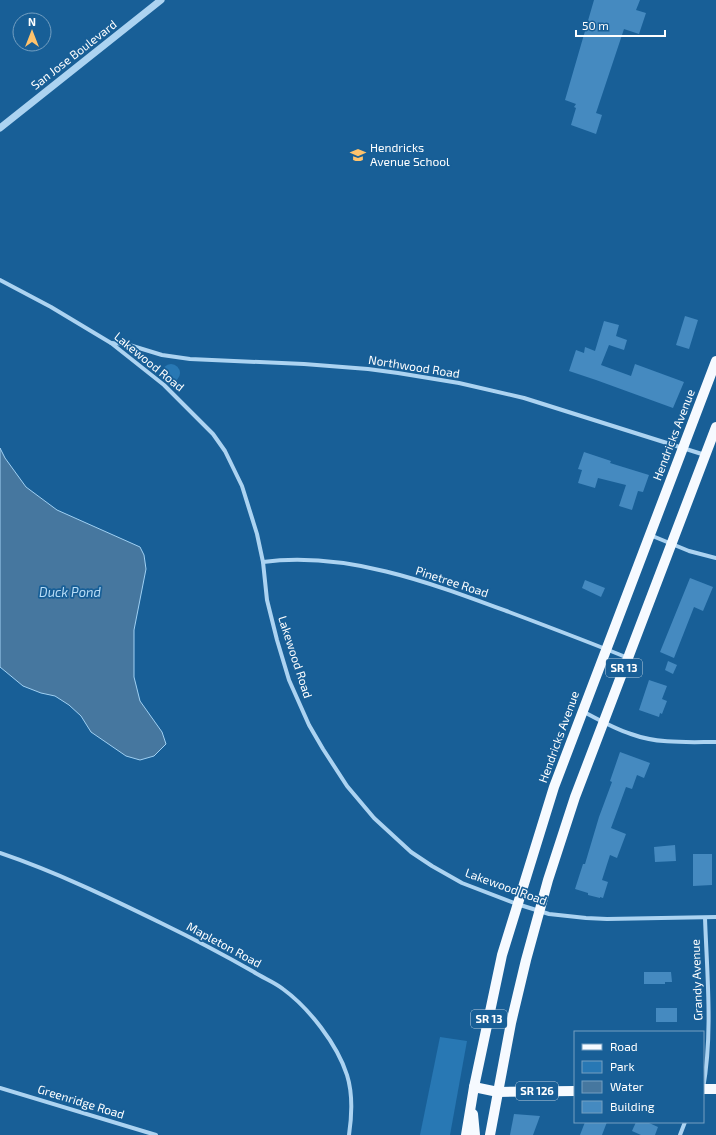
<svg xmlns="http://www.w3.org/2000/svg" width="716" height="1135" viewBox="0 0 716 1135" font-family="'Exo 2',sans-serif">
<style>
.green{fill:#2878b4}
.water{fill:#46779f;stroke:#9fd0f3}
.building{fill:#458ac0}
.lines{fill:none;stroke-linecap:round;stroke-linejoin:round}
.minor{stroke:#acd3f1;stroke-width:4}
.tertiary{stroke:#acd3f1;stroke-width:7}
.primary{stroke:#f6faff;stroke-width:10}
.labels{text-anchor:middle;stroke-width:3.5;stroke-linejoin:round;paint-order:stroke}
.shield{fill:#185f97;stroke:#bacfe0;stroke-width:1}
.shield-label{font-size:11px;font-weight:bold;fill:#fff}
.street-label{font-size:12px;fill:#fff;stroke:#185f97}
.poi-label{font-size:12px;fill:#fff;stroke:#185f97;text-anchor:start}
.water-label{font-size:13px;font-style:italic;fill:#b8ddf7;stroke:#185f97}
</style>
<rect width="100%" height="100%" fill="#185f97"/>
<g class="green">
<circle cx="171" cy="373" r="9"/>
<path d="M440,1037L467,1041L450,1135H420Z"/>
</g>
<path class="water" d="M0,448L5,458L26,487L57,510L140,547L144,555L146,569L134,630V677L140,701L162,732L166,744L154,756L140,760L126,756L91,732L81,716L69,705L55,696L41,693L23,686L0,667Z"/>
<g class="building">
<path d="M594,0H640L636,10L646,13L639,34L624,29L596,113L602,115L596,134L571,125L576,108L574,107L576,104L565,100Z"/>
<path d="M685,316L698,320L689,349L676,345Z"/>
<path d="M604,321L619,325L616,336L627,340L624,350L609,345L601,365L631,376L635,364L684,382L673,408L596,380L569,371L576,350L584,353L585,347L595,351Z"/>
<path d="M584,452L611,461L610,463L649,475L643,492L638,491L632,510L619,506L626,485L598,478L595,488L578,483L582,470L578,469Z"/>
<path d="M690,578L713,587L703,611L694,607L674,658L660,652Z"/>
<path d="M585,580L605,588L601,597L582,588Z"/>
<path d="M668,661L677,665L673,674L665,670Z"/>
<path d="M649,680L667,686L662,699L667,701L662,714L660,713L659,717L639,710Z"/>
<path d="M620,752L650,763L644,778L637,775L632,789L626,787L611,828L626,834L617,858L610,855L602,880L608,882L603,898L600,897V898L588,895V893L575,889L583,864H585L599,817L612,782L610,781Z"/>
<path d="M675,845L676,861L655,862L654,847Z"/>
<path d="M693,854H712V885L693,886Z"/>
<path d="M644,972H671L672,982H665V984H644Z"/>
<rect x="656" y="1008" width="21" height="14"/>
<path d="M514,1114L540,1116L533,1135H510Z"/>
<path d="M585,1122H607L602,1135H580Z"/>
<path d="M636,1122H647L658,1127L655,1135H641L632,1131Z"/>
</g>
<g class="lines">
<g class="minor">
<path d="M0,280L51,307L111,343L164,385L213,434L225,451L242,486L257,534L263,562L267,600L277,640L289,680L309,725L323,749L347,786L374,818L411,852L432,866L462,883L517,904L549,914L586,918L607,919L716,917"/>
<path d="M111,343L126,344L162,355L190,359L304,364L368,369L398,373L459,383L524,398L705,455"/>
<path d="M650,535L689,551L716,558"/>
<path d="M263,562C347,551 431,583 509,612C549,627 589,642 628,658"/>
<path d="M584,712C599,720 615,729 631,734C658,744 688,742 716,742"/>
<path d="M0,853C56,872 110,898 163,924C194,939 224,955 254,972C263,978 274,982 283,989C309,1008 337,1044 347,1075C353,1094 352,1115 349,1135"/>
<path d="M0,1088L156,1135"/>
<path d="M703,1089C713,1033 707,975 705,918"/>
<path d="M680,1135L685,1122"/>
</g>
<path class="tertiary" d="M0,128L161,0"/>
<g class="primary">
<path d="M474,1087L498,1092L575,1091"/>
<path d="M703,1089H716"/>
<path d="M473,1114L475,1135"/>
<path d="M466,1135L474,1087L502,955L554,787L716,361"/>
<path d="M490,1135L511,1023L526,960L548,880L575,797L716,427"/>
</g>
</g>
<defs>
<symbol id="school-bare" viewBox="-9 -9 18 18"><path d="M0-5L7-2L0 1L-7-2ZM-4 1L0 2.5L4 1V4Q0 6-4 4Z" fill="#ffc36c" stroke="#185f97" stroke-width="2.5" paint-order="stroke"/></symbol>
</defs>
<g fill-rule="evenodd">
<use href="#school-bare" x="347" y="144" width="22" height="22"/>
</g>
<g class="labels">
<g class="shield">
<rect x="606" y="659" width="36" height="18" rx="3"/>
<rect x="471" y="1010" width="36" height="18" rx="3"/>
<rect x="516" y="1082" width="42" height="18" rx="3"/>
</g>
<g class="shield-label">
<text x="624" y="672">SR 13</text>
<text x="489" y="1023">SR 13</text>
<text x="537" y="1095">SR 126</text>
</g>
<g class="street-label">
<text transform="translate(74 55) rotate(-38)" y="4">San Jose Boulevard</text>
<text transform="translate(149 362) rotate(39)" y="4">Lakewood Road</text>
<text transform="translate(414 367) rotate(9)" y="4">Northwood Road</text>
<text transform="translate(674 435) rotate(-69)" y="4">Hendricks Avenue</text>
<text transform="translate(452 582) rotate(18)" y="4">Pinetree Road</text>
<text transform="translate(295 657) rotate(72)" y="4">Lakewood Road</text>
<text transform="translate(559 737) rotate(-70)" y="4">Hendricks Avenue</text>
<text transform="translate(506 887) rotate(20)" y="4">Lakewood Road</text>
<text transform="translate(224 945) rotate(28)" y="4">Mapleton Road</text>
<text transform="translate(697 980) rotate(-92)" y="4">Grandy Avenue</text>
<text transform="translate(81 1102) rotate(17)" y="4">Greenridge Road</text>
</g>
<g class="poi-label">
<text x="370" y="152">Hendricks<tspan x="370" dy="14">Avenue School</tspan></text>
</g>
<g class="water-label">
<text x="70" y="597">Duck Pond</text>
</g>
</g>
<rect x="574" y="1031" width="130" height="92" fill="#185f97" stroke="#749fc1"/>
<rect x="582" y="1044" width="20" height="6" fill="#f6faff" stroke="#749fc1"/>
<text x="610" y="1051" font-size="12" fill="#ffffff">Road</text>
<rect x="582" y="1061" width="20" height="12" fill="#2878b4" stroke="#749fc1"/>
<text x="610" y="1071" font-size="12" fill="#ffffff">Park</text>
<rect x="582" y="1081" width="20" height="12" fill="#46779f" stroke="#749fc1"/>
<text x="610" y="1091" font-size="12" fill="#ffffff">Water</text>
<rect x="582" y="1101" width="20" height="12" fill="#458ac0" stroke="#749fc1"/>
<text x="610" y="1111" font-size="12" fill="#ffffff">Building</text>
<g transform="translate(32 32)"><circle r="19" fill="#185f97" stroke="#749fc1"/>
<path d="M0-3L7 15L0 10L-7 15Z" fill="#ffc36c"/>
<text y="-6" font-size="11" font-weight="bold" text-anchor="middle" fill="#ffffff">N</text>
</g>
<path d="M576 30v6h89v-6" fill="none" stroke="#ffffff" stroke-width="2"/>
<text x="582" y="30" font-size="12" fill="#ffffff" stroke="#185f97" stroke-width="3" paint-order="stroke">50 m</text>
</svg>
